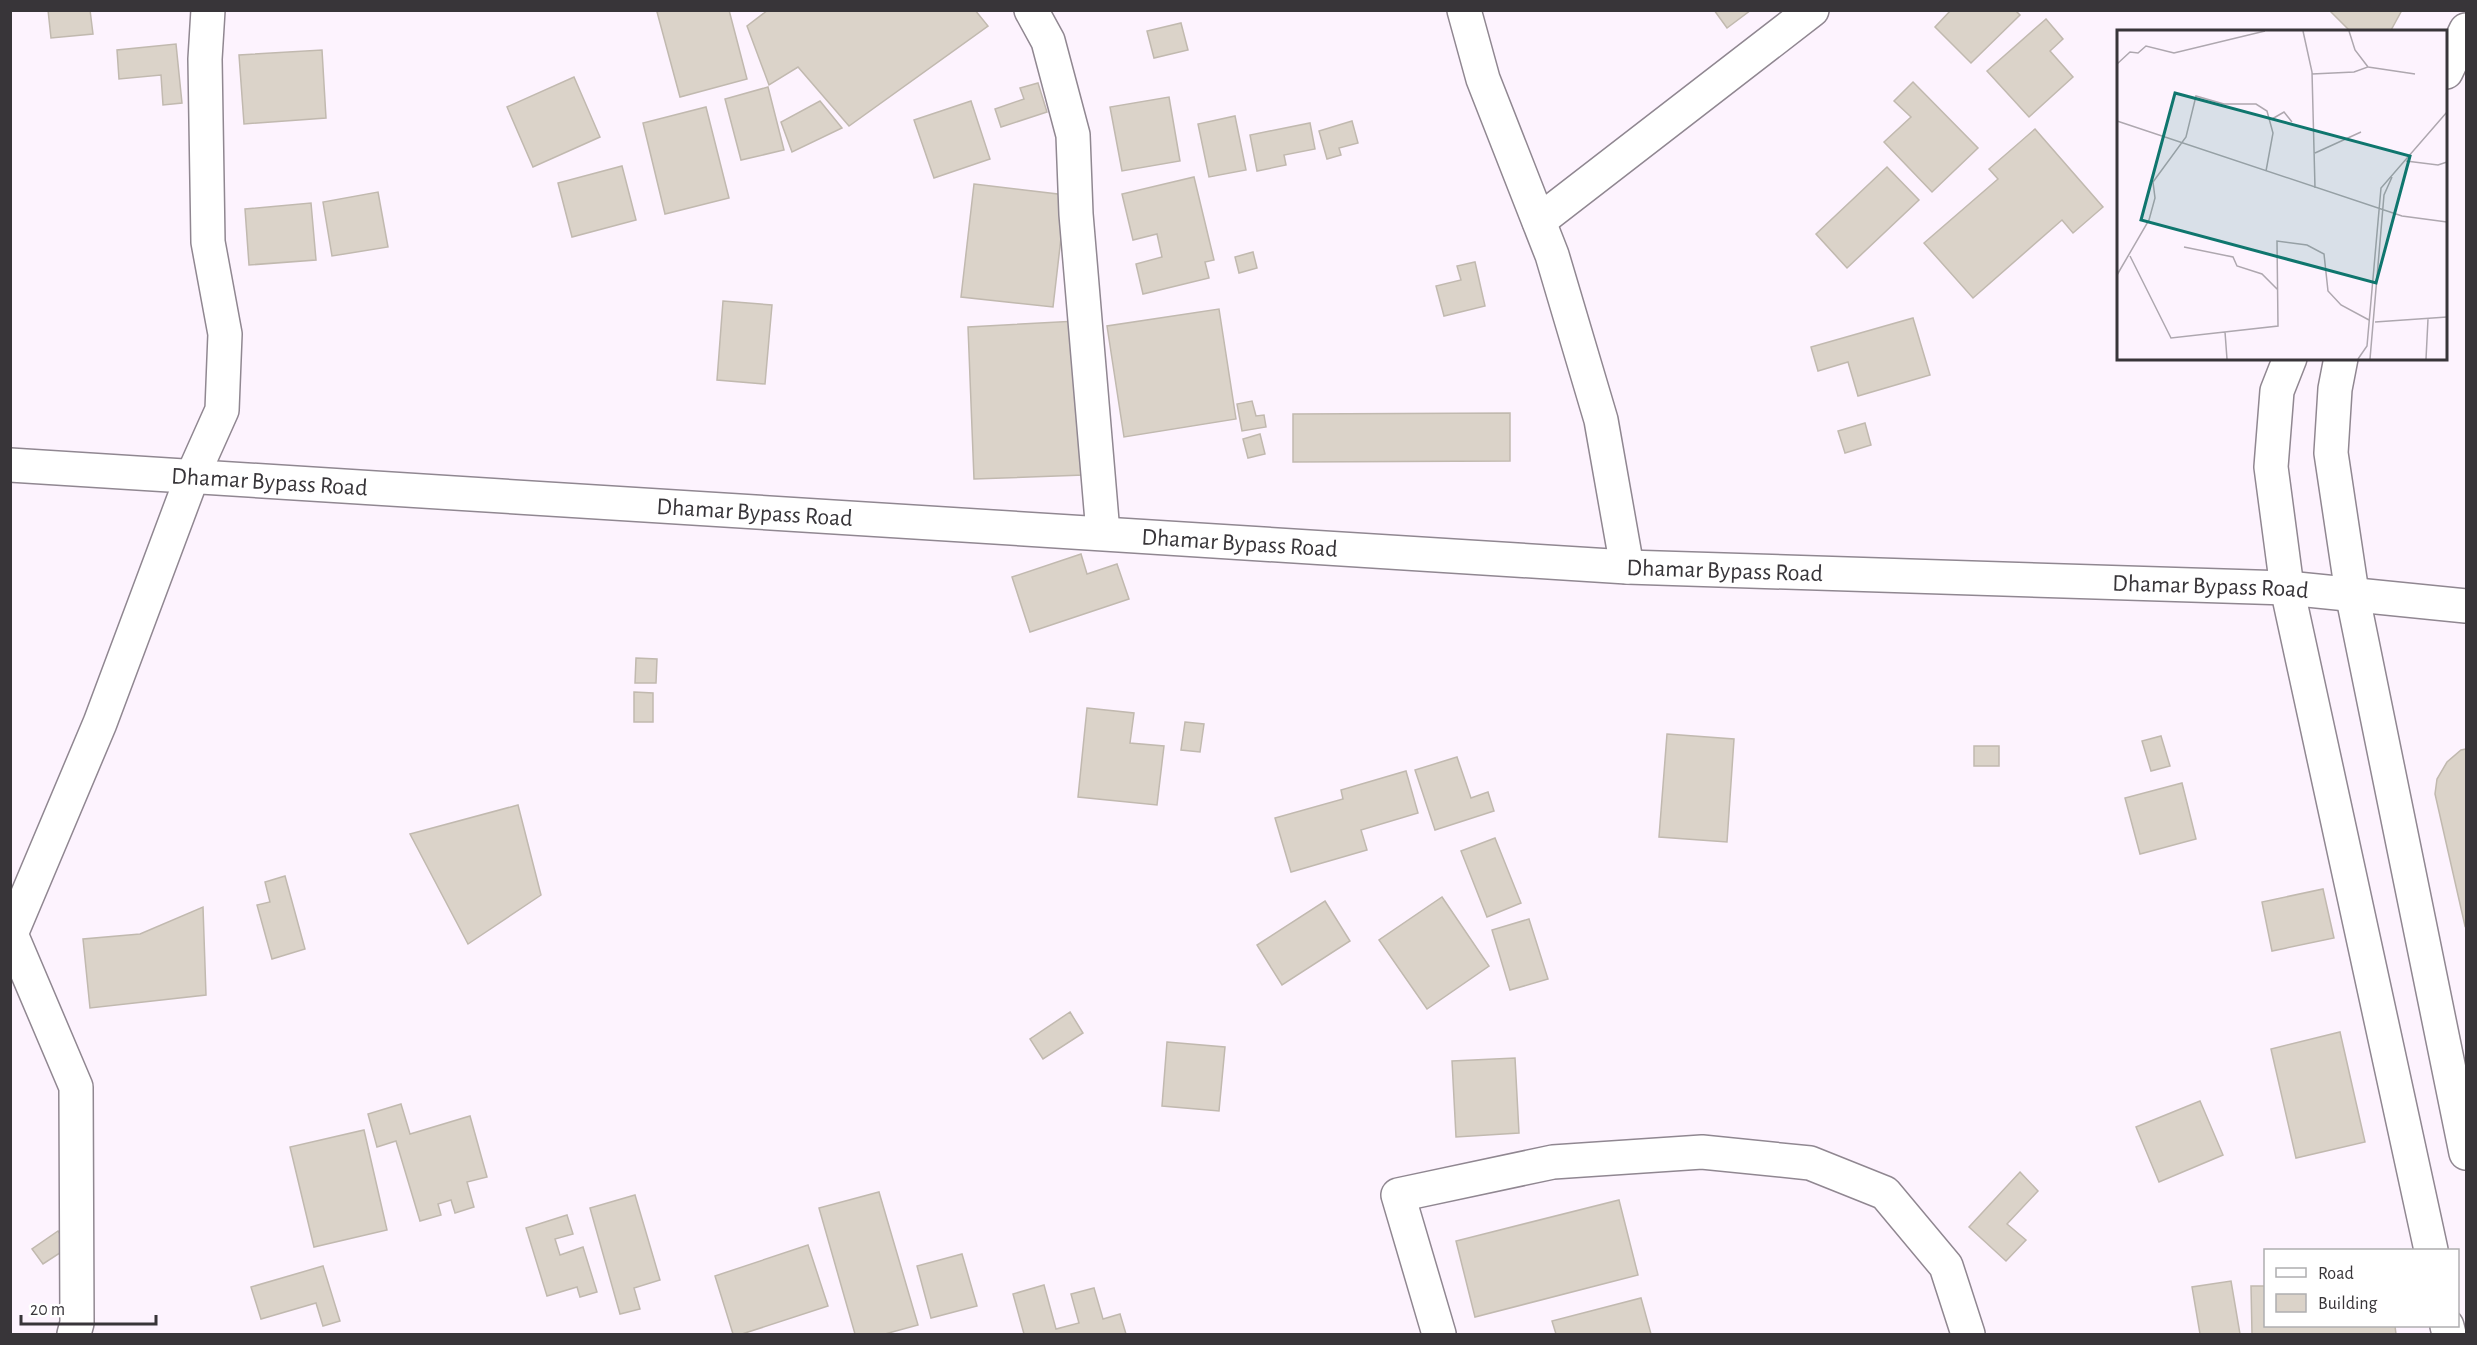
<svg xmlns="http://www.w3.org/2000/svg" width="2477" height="1345" viewBox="0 0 2477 1345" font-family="'Alegreya Sans',sans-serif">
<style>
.building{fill:#dbd3c9;stroke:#c1b9af;stroke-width:1.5}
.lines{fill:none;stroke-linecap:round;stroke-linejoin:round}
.minor-casing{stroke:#908791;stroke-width:36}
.tertiary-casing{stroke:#908791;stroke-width:36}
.secondary-casing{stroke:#908791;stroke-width:36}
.minor{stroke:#fff;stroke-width:33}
.tertiary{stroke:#fff;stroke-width:33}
.secondary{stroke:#fff;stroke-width:33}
.labels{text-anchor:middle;stroke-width:4.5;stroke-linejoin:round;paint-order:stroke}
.street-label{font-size:24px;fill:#383539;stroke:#fff}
.inset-road{fill:none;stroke:#aea7af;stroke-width:1.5}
.view{fill:#0f766e;fill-opacity:0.15;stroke:#0f766e;stroke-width:3}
.inset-edge{fill:none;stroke:#383539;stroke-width:3}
</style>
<rect width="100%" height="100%" fill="#fdf3fe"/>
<g class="building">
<path d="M48,10H90L93,34L51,38Z"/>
<path d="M661,10H729L747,79L680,97L657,12Z"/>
<path d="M768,10H975L988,26L849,126L798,67L769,85L747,26Z"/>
<path d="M1714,10H1751L1727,28Z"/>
<path d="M1951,10H2015L2020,15L1971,63L1935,27Z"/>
<path d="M2329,10H2402L2390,32H2351Z"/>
<path d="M2046,19L2063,39L2050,51L2073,77L2029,117L1987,71Z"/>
<path d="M1181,23L1188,50L1154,58L1147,31Z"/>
<path d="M176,44L182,103L163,105L161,75L119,79L117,50Z"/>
<path d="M322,50L326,118L244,124L239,55Z"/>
<path d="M574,77L600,137L533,167L507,107Z"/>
<path d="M1913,82L1978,148L1932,192L1884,142L1911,117L1894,101Z"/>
<path d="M1038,83L1047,112L1001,127L995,109L1024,99L1020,88Z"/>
<path d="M768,87L784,150L741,160L725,99Z"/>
<path d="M1169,97L1180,161L1122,171L1110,107Z"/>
<path d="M820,101L842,128L792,152L781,122Z"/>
<path d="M971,101L990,159L934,178L914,120Z"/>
<path d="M706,107L729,198L665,214L643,123Z"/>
<path d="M1235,116L1246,170L1209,177L1198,124Z"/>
<path d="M1352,121L1358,143L1339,148L1341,155L1327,159L1319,131Z"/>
<path d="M1310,123L1315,149L1284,155L1286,165L1257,171L1250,135Z"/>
<path d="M2035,129L2103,207L2073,233L2062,220L1973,298L1924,243L1998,179L1989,169Z"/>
<path d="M622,166L636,220L572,237L558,183Z"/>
<path d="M1887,167L1919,200L1847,268L1816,234Z"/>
<path d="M1194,177L1214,260L1205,262L1209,278L1143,294L1136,264L1162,257L1157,234L1133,240L1122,194Z"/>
<path d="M974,184L1066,195L1053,307L961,297Z"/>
<path d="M378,192L388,247L332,256L323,202Z"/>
<path d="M311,203L316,260L249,265L245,209Z"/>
<path d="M1253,252L1257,268L1239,273L1235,257Z"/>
<path d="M1475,262L1485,306L1444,316L1436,286L1461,280L1457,266Z"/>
<path d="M723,301L772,305L765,384L717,380Z"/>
<path d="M1219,309L1236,419L1124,437L1107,326Z"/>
<path d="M1913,318L1930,375L1858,396L1848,362L1818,371L1811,347Z"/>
<path d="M1077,321L1084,475L974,479L968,327Z"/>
<path d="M1252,401L1256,416L1264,415L1266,427L1242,431L1237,404Z"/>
<path d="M1510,413V461L1293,462V414Z"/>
<path d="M1865,423L1871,445L1845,453L1838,431Z"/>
<path d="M1260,434L1265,454L1248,458L1243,439Z"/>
<path d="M1081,554L1087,574L1117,564L1129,599L1030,632L1012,577Z"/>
<path d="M636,658L657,659L656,683H635Z"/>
<path d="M634,692L653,693V722H634Z"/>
<path d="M1087,708L1134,713L1130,743L1164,746L1157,805L1078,797Z"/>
<path d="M1185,722L1204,724L1200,752L1181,750Z"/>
<path d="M1667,734L1734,739L1727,842L1659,837Z"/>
<path d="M2161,736L2170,766L2151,771L2142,741Z"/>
<rect x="1974" y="746" width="25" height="20"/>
<path d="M2466,749V925L2465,926L2435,794L2437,779L2447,762L2461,750Z"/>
<path d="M1457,757L1471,798L1488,792L1494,811L1435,830L1415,770Z"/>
<path d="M1406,771L1418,813L1361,830L1367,850L1291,872L1275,818L1343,799L1341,790Z"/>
<path d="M2182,783L2196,839L2140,854L2125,798Z"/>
<path d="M518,805L541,895L468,944L410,834Z"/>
<path d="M1495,838L1521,903L1487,917L1461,851Z"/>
<path d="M285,876L305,949L272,959L257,905L270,902L265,882Z"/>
<path d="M2323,889L2334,938L2272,951L2262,902Z"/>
<path d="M1442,897L1489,966L1427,1009L1379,940Z"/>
<path d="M1325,901L1350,941L1282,985L1257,945Z"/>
<path d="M203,907L206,995L90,1008L83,939L140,934Z"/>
<path d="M1529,919L1548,979L1510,990L1492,930Z"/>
<path d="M1070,1012L1083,1033L1043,1059L1030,1039Z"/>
<path d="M2340,1032L2365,1142L2296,1158L2271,1049Z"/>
<path d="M1167,1042L1225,1047L1219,1111L1162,1106Z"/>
<path d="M1515,1058L1519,1133L1456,1137L1452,1061Z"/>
<path d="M2200,1101L2223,1155L2159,1182L2136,1127Z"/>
<path d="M401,1104L410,1134L470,1116L487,1177L467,1182L474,1207L455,1213L451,1200L438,1204L441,1215L420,1221L396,1141L377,1147L368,1114Z"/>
<path d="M364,1130L387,1230L314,1247L290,1147Z"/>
<path d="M2020,1172L2038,1191L2007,1224L2026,1240L2006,1261L1969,1227Z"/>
<path d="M879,1192L918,1325L885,1334H855L819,1208Z"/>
<path d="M635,1195L660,1280L634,1288L640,1309L620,1314L590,1208Z"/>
<path d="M1619,1200L1638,1275L1475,1317L1456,1241Z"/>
<path d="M567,1215L573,1234L555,1239L560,1255L583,1247L597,1292L580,1297L577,1287L547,1296L526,1228Z"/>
<path d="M58,1231L69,1247L43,1264L32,1249Z"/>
<path d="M808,1245L828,1306L742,1334H733L715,1276Z"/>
<path d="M962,1254L977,1306L931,1318L917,1266Z"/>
<path d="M323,1266L340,1321L323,1326L316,1303L261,1319L251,1287Z"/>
<path d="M2231,1281L2240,1334H2200L2192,1287Z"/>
<path d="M1044,1285L1056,1329L1079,1323L1071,1294L1094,1288L1103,1319L1120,1314L1126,1334H1024L1013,1294Z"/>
<path d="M2251,1286H2266V1326H2395L2396,1334H2252Z"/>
<path d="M1641,1298L1651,1334H1556L1552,1321Z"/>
</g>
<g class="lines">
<defs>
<g id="minor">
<path d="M1031,10L1048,41L1073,135L1076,214L1103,533"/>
<path d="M1464,10L1483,79L1552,255L1601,420L1627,567"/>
<path d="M1539,221L1812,10"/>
<path d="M74,1334L77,1323L76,1087L11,934L100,723L192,477L222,410L225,334L208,242L205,59L208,10"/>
<path d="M1439,1334L1398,1195L1553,1162L1702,1152L1810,1163L1885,1193L1946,1266L1968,1334"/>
</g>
<g id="tertiary">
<path d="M2446,72L2466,30"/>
<path d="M2290,358L2277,391L2271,467L2287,588L2431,1250"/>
<path d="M2341,358L2335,389L2331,453L2352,593L2466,1153"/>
<path d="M2447,1326L2449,1334"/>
</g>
<g id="secondary">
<path id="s1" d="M10,465L1627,567L2287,588L2466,606"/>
</g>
</defs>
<use href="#minor" class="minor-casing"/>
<use href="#tertiary" class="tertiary-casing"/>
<use href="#secondary" class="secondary-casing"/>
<use href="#minor" class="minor"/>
<use href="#tertiary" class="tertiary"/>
<use href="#secondary" class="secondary"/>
</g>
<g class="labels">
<g class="street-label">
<text dy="8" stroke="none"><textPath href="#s1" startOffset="260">Dhamar Bypass Road</textPath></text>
<text dy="8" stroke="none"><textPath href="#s1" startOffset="746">Dhamar Bypass Road</textPath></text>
<text dy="8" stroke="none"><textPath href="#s1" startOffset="1232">Dhamar Bypass Road</textPath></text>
<text dy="8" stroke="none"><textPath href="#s1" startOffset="1718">Dhamar Bypass Road</textPath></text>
<text dy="8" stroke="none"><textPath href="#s1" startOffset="2204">Dhamar Bypass Road</textPath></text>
</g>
</g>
<g transform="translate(2117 30)">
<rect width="330" height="330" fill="#fdf3fe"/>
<path class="inset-road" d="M186,1L195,42L198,158M0,34L13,22L21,23L29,16L57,23L148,1M251,37L298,44M195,44L237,42L251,37L238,20L232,1M155,89L167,82L175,92M0,91L285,186L330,192M198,123L244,102M289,131L321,135L330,132M67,217L116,227L120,236L145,244L161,260M13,226L54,308L161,296L160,211L190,215L207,224L211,261L224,275L252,290M0,245L32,190L38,168L36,152L69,107L79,66L107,74H139L150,81L156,103L149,141M258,292L330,287M108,302L110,329M241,329L250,316L264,158L330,82M253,329L267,165L275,147M309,329L311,289"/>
<path class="view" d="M58,63L293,126L259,253L24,190Z"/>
<rect width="330" height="330" class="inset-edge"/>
</g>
<rect width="2477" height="1345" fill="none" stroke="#383539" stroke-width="24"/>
<rect x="2264" y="1249" width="195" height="78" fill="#ffffff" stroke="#afaeb0" stroke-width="1.5"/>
<rect x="2276" y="1268" width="30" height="9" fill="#ffffff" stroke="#afaeb0" stroke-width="1.5"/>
<text x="2318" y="1279" font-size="18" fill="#383539">Road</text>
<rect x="2276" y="1294" width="30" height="18" fill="#dbd3c9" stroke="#afaeb0" stroke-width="1.5"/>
<text x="2318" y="1309" font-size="18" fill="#383539">Building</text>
<path d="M21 1315v9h135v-9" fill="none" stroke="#383539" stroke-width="3"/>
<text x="30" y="1315" font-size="18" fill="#383539" stroke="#ffffff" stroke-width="4.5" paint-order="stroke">20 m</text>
</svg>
